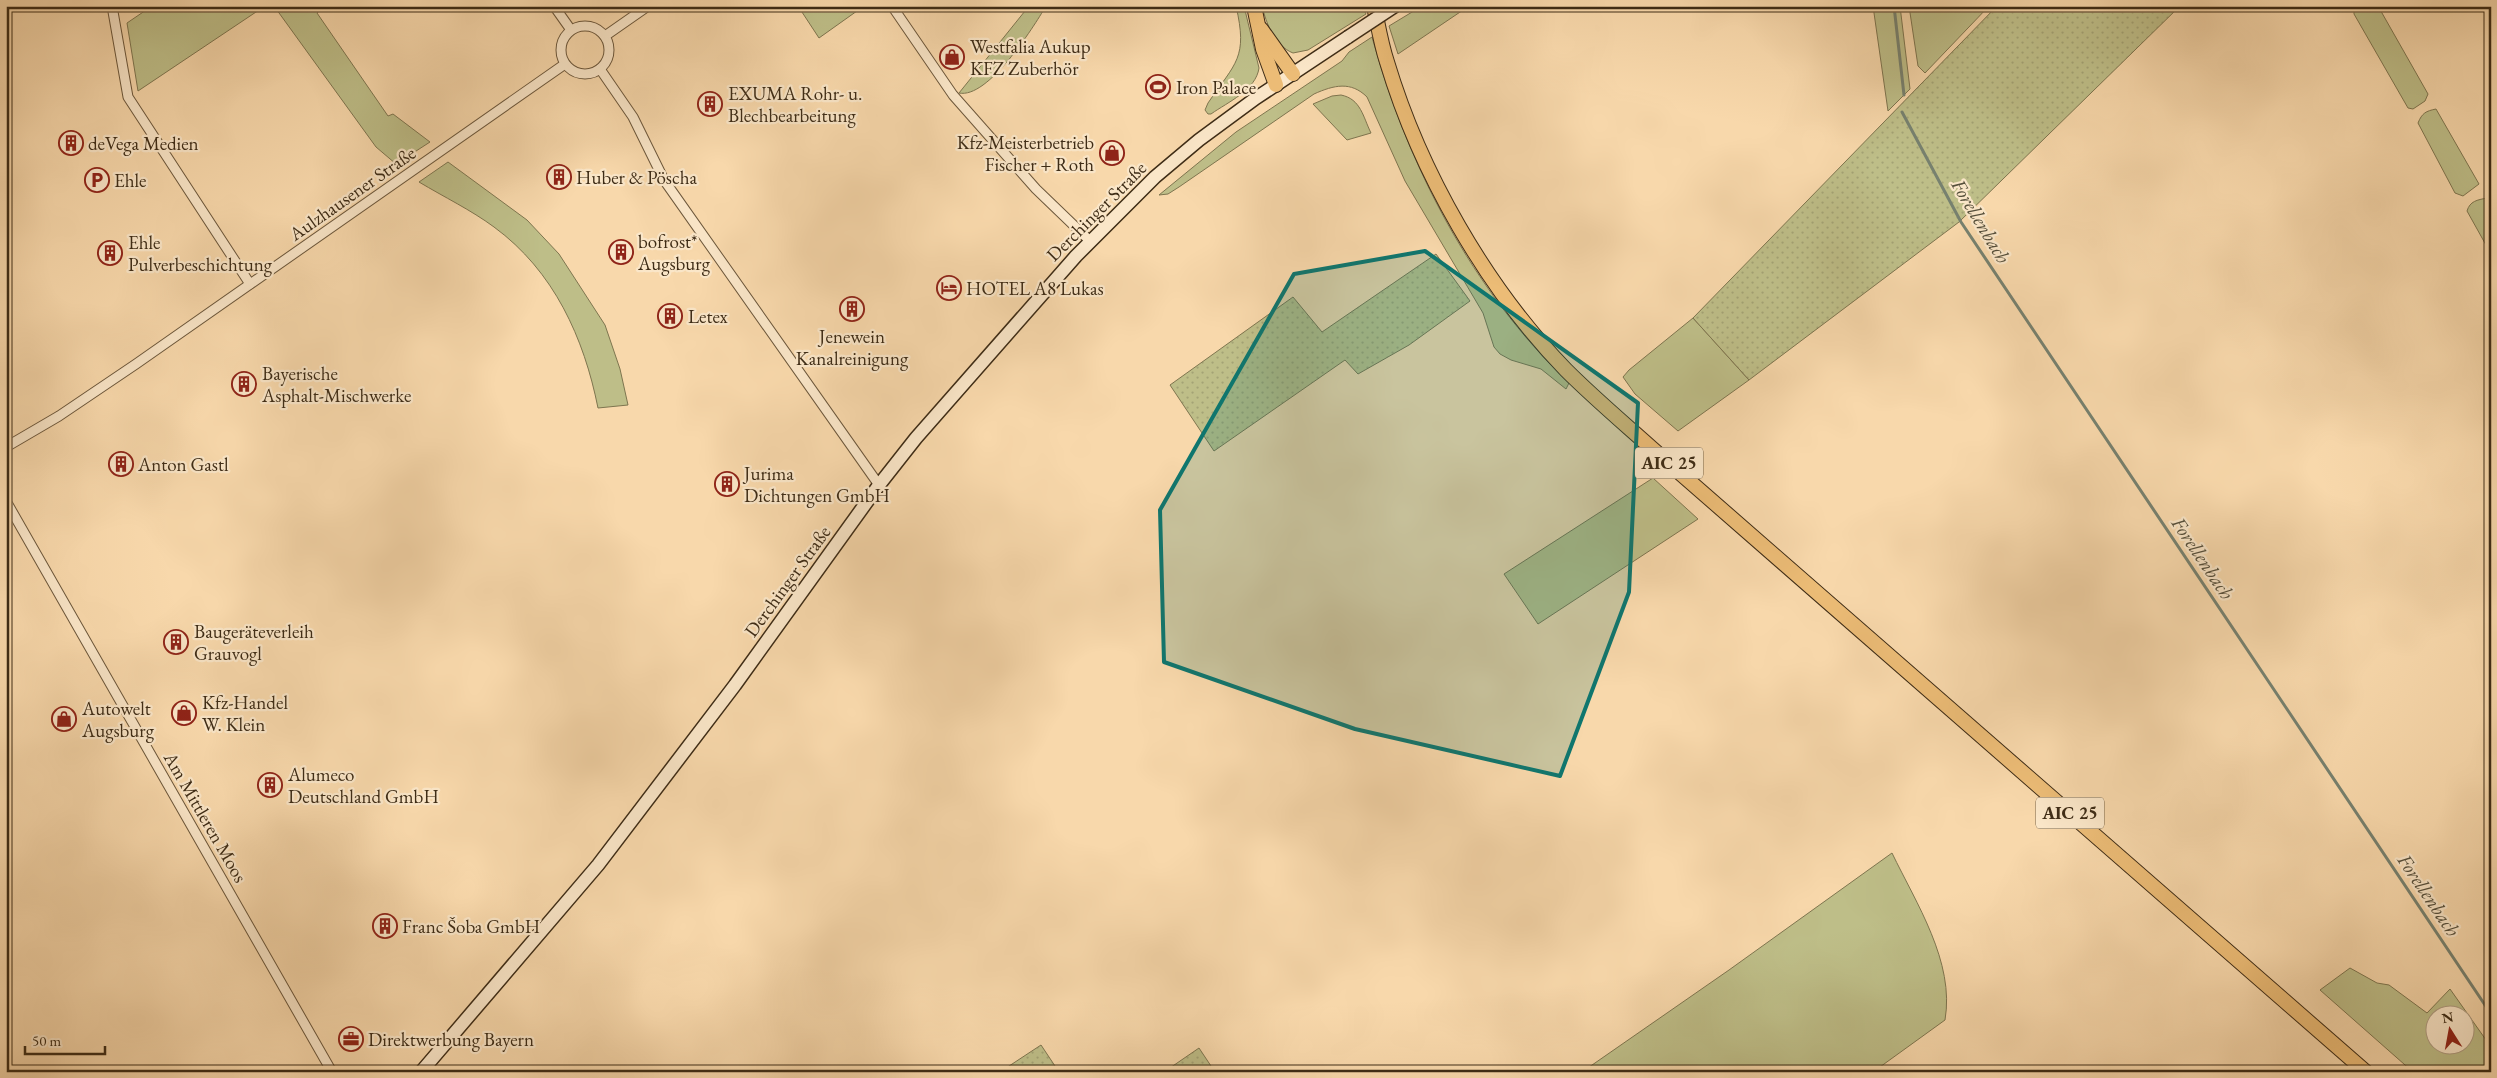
<svg xmlns="http://www.w3.org/2000/svg" width="2497" height="1078" viewBox="0 0 2497 1078" font-family="'EB Garamond',serif">
<style>
.grass{fill:#bebe88;stroke:#7e754f;fill-rule:evenodd}
.garden{fill:url(#garden-dots);stroke:#7e754f}
.lines{fill:none;stroke-linecap:round;stroke-linejoin:round}
.stream{stroke:#77816f;stroke-width:3}
.minor-casing{stroke:#6c573b;stroke-width:11}
.secondary-casing{stroke:#3e2c16;stroke-width:15}
.primary-casing{stroke:#3e2c16;stroke-width:16}
.minor{stroke:#fae6c8;stroke-width:9}
.secondary{stroke:#fae6c8;stroke-width:12}
.primary{stroke:#ecbc76;stroke-width:14}
.secondary-bridge-casing{stroke:#3e2c16;stroke-width:15;stroke-linecap:butt}
.secondary-bridge{stroke:#fae6c8;stroke-width:12}
.marked{fill:#0f766e;fill-opacity:0.2;stroke:#0f766e;stroke-width:4;stroke-linejoin:round}
.labels{text-anchor:middle;stroke-width:4.5;stroke-linejoin:round;paint-order:stroke}
.shield{fill:#fae6c8;stroke:#76644b;stroke-width:1}
.shield-label{font-size:18px;font-weight:bold;fill:#3e2c16}
.poi-label{font-size:19px;fill:#3e2c16;stroke:#fae6c8;text-anchor:start}
.street-label{font-size:19px;fill:#3e2c16;stroke:#fae6c8}
.water-label{font-size:20px;font-style:italic;fill:#564f3b;stroke:#fae6c8}
</style>
<defs>
<pattern id="garden-dots" width="8" height="8" patternUnits="userSpaceOnUse" patternTransform="scale(1.25)"><rect width="8" height="8" fill="#bebe88"/><path d="M2 2h.1M6 6h.1" fill="none" stroke="#a4a375" stroke-width="1.8" stroke-linecap="round"/></pattern>
</defs>
<rect width="100%" height="100%" fill="#f8d8ab"/>
<filter id="stains"><feTurbulence type="fractalNoise" baseFrequency=".004" numOctaves="4"/><feColorMatrix values="0 0 0 0 .2 0 0 0 0 .09 0 0 0 0 .02 0 0 0 .5 -.17"/></filter>
<radialGradient id="worn" r=".72"><stop offset=".6" stop-color="#630" stop-opacity="0"/><stop offset="1" stop-color="#630" stop-opacity=".3"/></radialGradient>
<g class="grass">
<path d="M152,6H261L262,8L138,91L127,23Z"/>
<path d="M274,6H325L317,13L388,116L393,114L430,142L396,164L376,147Z"/>
<path d="M798,6H864L819,38Z"/>
<path d="M1029,6H1046C1033,28 988,99 959,93Z"/>
<path d="M1236,6H1244L1259,68C1256,90 1228,102 1211,114H1208L1205,110L1208,103C1236,62 1248,58 1236,6Z"/>
<path d="M1262,6H1362L1366,14L1308,50L1293,53C1275,46 1266,23 1262,6Z"/>
<path d="M1422,6H1469L1398,54L1389,26Z"/>
<path d="M1873,6H1900L1910,89L1888,111Z"/>
<path d="M1909,6H1989L1925,73L1918,66Z"/>
<path d="M2360,6H2378L2428,94L2425,101L2413,109L2408,108L2354,14V10Z"/>
<path d="M1372,37C1408,166 1471,289 1569,383L1566,389L1541,369L1511,360L1500,354L1494,347L1483,313L1405,181L1367,97C1351,81 1334,85 1314,94L1179,187L1168,194L1159,195L1236,132L1342,61L1349,52Z"/>
<path d="M1341,95C1361,99 1363,117 1371,133L1347,140L1313,104L1332,96Z"/>
<path d="M2436,109L2479,184L2463,196L2455,193L2418,123C2422,113 2426,111 2436,109Z"/>
<path d="M448,162L527,220L559,254L605,325L620,369L628,405L598,408C584,338 554,271 494,227C471,210 444,197 419,182Z"/>
<path d="M2487,198L2491,206V254L2467,211C2470,201 2477,200 2487,198Z"/>
<path d="M1693,318L1749,380L1678,431L1635,394L1623,377L1629,370Z"/>
<path d="M1653,478L1698,519L1538,624L1504,574Z"/>
<path d="M1892,853C1916,903 1955,962 1945,1020L1873,1072H1582L1729,970Z"/>
<path d="M2350,968L2377,983L2389,985L2427,1013L2450,989L2491,1047V1072H2413L2320,990ZM2434,1016H2464V1046H2434Z"/>
</g>
<g class="garden">
<path d="M1997,6H2180L1959,222L1749,380L1693,318Z"/>
<path d="M1436,254L1470,301L1409,345L1358,374L1345,360L1214,451L1170,385L1293,297L1322,332Z"/>
<path d="M1041,1045L1059,1072H1004L1003,1070Z"/>
<path d="M1199,1048L1215,1072H1164Z"/>
</g>
<g class="lines">
<g class="stream">
<path d="M1894,6L1904,95"/>
<path d="M1902,112L1961,222L2491,1014"/>
</g>
<defs>
<g id="minor">
<path d="M112,6L128,97L250,284"/>
<path d="M554,6L571,30"/>
<path d="M892,6L953,95L1036,189L1090,241"/>
<circle cx="585" cy="50" r="24"/>
<path d="M605,36L648,6"/>
<path d="M600,69L633,117L664,180L879,485"/>
<path d="M6,447L59,416L136,364L565,64"/>
<path d="M6,501L332,1072"/>
</g>
<path id="secondary" d="M421,1072L598,865L735,685L879,485L916,438L1076,256L1155,177L1199,140L1256,98L1348,37"/>
<g id="primary">
<path d="M1254,6L1263,49L1276,85"/>
<path d="M1374,6C1378,25 1381,44 1387,62C1420,172 1486,288 1566,370C1595,399 1626,425 1656,452L2366,1072"/>
<path d="M1261,29L1293,74"/>
</g>
</defs>
<use href="#minor" class="minor-casing"/>
<use href="#secondary" class="secondary-casing"/>
<use href="#primary" class="primary-casing"/>
<use href="#minor" class="minor"/>
<use href="#secondary" class="secondary"/>
<use href="#primary" class="primary"/>
<defs>
<path id="secondary-bridge" d="M1348,37L1395,6"/>
</defs>
<use href="#secondary-bridge" class="secondary-bridge-casing"/>
<use href="#secondary-bridge" class="secondary-bridge"/>
</g>
<path class="marked" d="M1425,251L1638,403L1629,592L1560,776L1355,729L1164,662L1160,510L1294,274Z"/>
<defs>
<symbol id="shop-ring" viewBox="-11 -11 22 22"><circle r="9.5" fill="#fae6c8" stroke="#8f2418" stroke-width="1.5"/><path d="M-5-2.5h2.3a2.7 3.5 0 0 1 5.4 0H5L5.5 6h-11ZM-1.5-2.5h3a1.5 2.3 0 0 0-3 0Z" fill="#8f2418"/></symbol>
<symbol id="stadium-ring" viewBox="-11 -11 22 22"><circle r="9.5" fill="#fae6c8" stroke="#8f2418" stroke-width="1.5"/><path d="M0-5a6.5 5 0 1 0 0 10a6.5 5 0 1 0 0-10ZM-3.5-1.8h7v3.6h-7Z" fill="#8f2418"/></symbol>
<symbol id="building-ring" viewBox="-11 -11 22 22"><circle r="9.5" fill="#fae6c8" stroke="#8f2418" stroke-width="1.5"/><path d="M-4-6H4V6H1V3H-1V6H-4ZM-2.5-4.3h1.7v1.8h-1.7ZM.8-4.3h1.7v1.8H.8ZM-2.5-1h1.7V.8h-1.7ZM.8-1h1.7V.8H.8Z" fill="#8f2418"/></symbol>
<symbol id="parking-ring" viewBox="-11 -11 22 22"><circle r="9.5" fill="#fae6c8" stroke="#8f2418" stroke-width="1.5"/><path d="M-3.5-5.5H1a3.5 3.5 0 0 1 0 7H-1V5.5H-3.5ZM-1-3.4V-.6H.8a1.4 1.4 0 0 0 0-2.8Z" fill="#8f2418"/></symbol>
<symbol id="hotel-ring" viewBox="-11 -11 22 22"><circle r="9.5" fill="#fae6c8" stroke="#8f2418" stroke-width="1.5"/><path d="M-6-4.5h1.5V1H6V5H4.5V3h-9V5H-6ZM-4 0a1.8 1.8 0 1 1 3.6 0ZM.5 0V-2.5h3Q6-2.5 6 0Z" fill="#8f2418"/></symbol>
<symbol id="office-ring" viewBox="-11 -11 22 22"><circle r="9.5" fill="#fae6c8" stroke="#8f2418" stroke-width="1.5"/><path d="M-6-3h4V-5.5h4V-3h4V5H-6ZM-1-4.5V-3h2v-1.5ZM-6 0V1H6V0Z" fill="#8f2418"/></symbol>
</defs>
<g fill-rule="evenodd">
<use href="#shop-ring" x="938" y="43" width="28" height="28"/>
<use href="#stadium-ring" x="1144" y="73" width="28" height="28"/>
<use href="#building-ring" x="696" y="90" width="28" height="28"/>
<use href="#building-ring" x="57" y="129" width="28" height="28"/>
<use href="#shop-ring" x="1098" y="139" width="28" height="28"/>
<use href="#building-ring" x="545" y="163" width="28" height="28"/>
<use href="#parking-ring" x="83" y="166" width="28" height="28"/>
<use href="#building-ring" x="607" y="238" width="28" height="28"/>
<use href="#building-ring" x="96" y="239" width="28" height="28"/>
<use href="#hotel-ring" x="935" y="274" width="28" height="28"/>
<use href="#building-ring" x="838" y="295" width="28" height="28"/>
<use href="#building-ring" x="656" y="302" width="28" height="28"/>
<use href="#building-ring" x="230" y="370" width="28" height="28"/>
<use href="#building-ring" x="107" y="450" width="28" height="28"/>
<use href="#building-ring" x="713" y="470" width="28" height="28"/>
<use href="#building-ring" x="162" y="628" width="28" height="28"/>
<use href="#shop-ring" x="170" y="699" width="28" height="28"/>
<use href="#shop-ring" x="50" y="705" width="28" height="28"/>
<use href="#building-ring" x="256" y="771" width="28" height="28"/>
<use href="#building-ring" x="371" y="912" width="28" height="28"/>
<use href="#office-ring" x="337" y="1025" width="28" height="28"/>
</g>
<g class="labels">
<g class="shield">
<rect x="1635" y="447.5" width="68" height="31" rx="4"/>
<rect x="2036" y="797.5" width="68" height="31" rx="4"/>
</g>
<g class="shield-label">
<text x="1669" y="469">AIC 25</text>
<text x="2070" y="819">AIC 25</text>
</g>
<g class="poi-label">
<text x="970" y="53">Westfalia Aukup<tspan x="970" dy="22">KFZ Zuberhör</tspan></text>
<text x="1176" y="94">Iron Palace</text>
<text x="728" y="100">EXUMA Rohr- u.<tspan x="728" dy="22">Blechbearbeitung</tspan></text>
<text x="1094" y="149" text-anchor="end">Kfz-Meisterbetrieb<tspan x="1094" dy="22">Fischer + Roth</tspan></text>
<text x="88" y="150">deVega Medien</text>
<text x="576" y="184">Huber &amp; Pöscha</text>
<text x="114" y="187">Ehle</text>
<text x="638" y="248">bofrost*<tspan x="638" dy="22">Augsburg</tspan></text>
<text x="128" y="249">Ehle<tspan x="128" dy="22">Pulverbeschichtung</tspan></text>
<text x="966" y="295">HOTEL A8 Lukas</text>
<text x="688" y="323">Letex</text>
<text x="852" y="343" text-anchor="middle">Jenewein<tspan x="852" dy="22">Kanalreinigung</tspan></text>
<text x="262" y="380">Bayerische<tspan x="262" dy="22">Asphalt-Mischwerke</tspan></text>
<text x="138" y="471">Anton Gastl</text>
<text x="744" y="480">Jurima<tspan x="744" dy="22">Dichtungen GmbH</tspan></text>
<text x="194" y="638">Baugeräteverleih<tspan x="194" dy="22">Grauvogl</tspan></text>
<text x="202" y="709">Kfz-Handel<tspan x="202" dy="22">W. Klein</tspan></text>
<text x="82" y="715">Autowelt<tspan x="82" dy="22">Augsburg</tspan></text>
<text x="288" y="781">Alumeco<tspan x="288" dy="22">Deutschland GmbH</tspan></text>
<text x="402" y="933">Franc Šoba GmbH</text>
<text x="368" y="1046">Direktwerbung Bayern</text>
</g>
<g class="street-label">
<text transform="translate(352 193) rotate(-35)" y="7">Aulzhausener Straße</text>
<text transform="translate(1096 211) rotate(-45)" y="7">Derchinger Straße</text>
<text transform="translate(787 581) rotate(-54)" y="7">Derchinger Straße</text>
<text transform="translate(206 817) rotate(60)" y="7">Am Mittleren Moos</text>
</g>
<g class="water-label">
<text transform="translate(1981 221) rotate(59)" y="7">Forellenbach</text>
<text transform="translate(2203 558) rotate(56)" y="7">Forellenbach</text>
<text transform="translate(2429 895) rotate(56)" y="7">Forellenbach</text>
</g>
</g>
<rect width="2497" height="1078" fill="none" stroke="#f8d8ab" stroke-width="25"/>
<rect x="8" y="8" width="2482" height="1063" fill="none" stroke="#3e2c16" stroke-width="2.5"/>
<rect x="12" y="12" width="2472" height="1053" fill="none" stroke="#3e2c16"/>
<g transform="translate(2450 1030) rotate(349)"><circle r="24" fill="#fae6c8" stroke="#af9c81"/>
<path d="M0-4L9 19L0 12L-9 19Z" fill="#8f2418"/>
<text y="-8" font-size="14" font-weight="bold" text-anchor="middle" fill="#3e2c16">N</text>
</g>
<path d="M25 1046v8h80v-8" fill="none" stroke="#3e2c16" stroke-width="2.5"/>
<text x="32" y="1046" font-size="15" fill="#3e2c16" stroke="#fae6c8" stroke-width="4" paint-order="stroke">50 m</text>
<rect width="100%" height="100%" filter="url(#stains)"/>
<rect width="100%" height="100%" fill="url(#worn)"/>
</svg>
